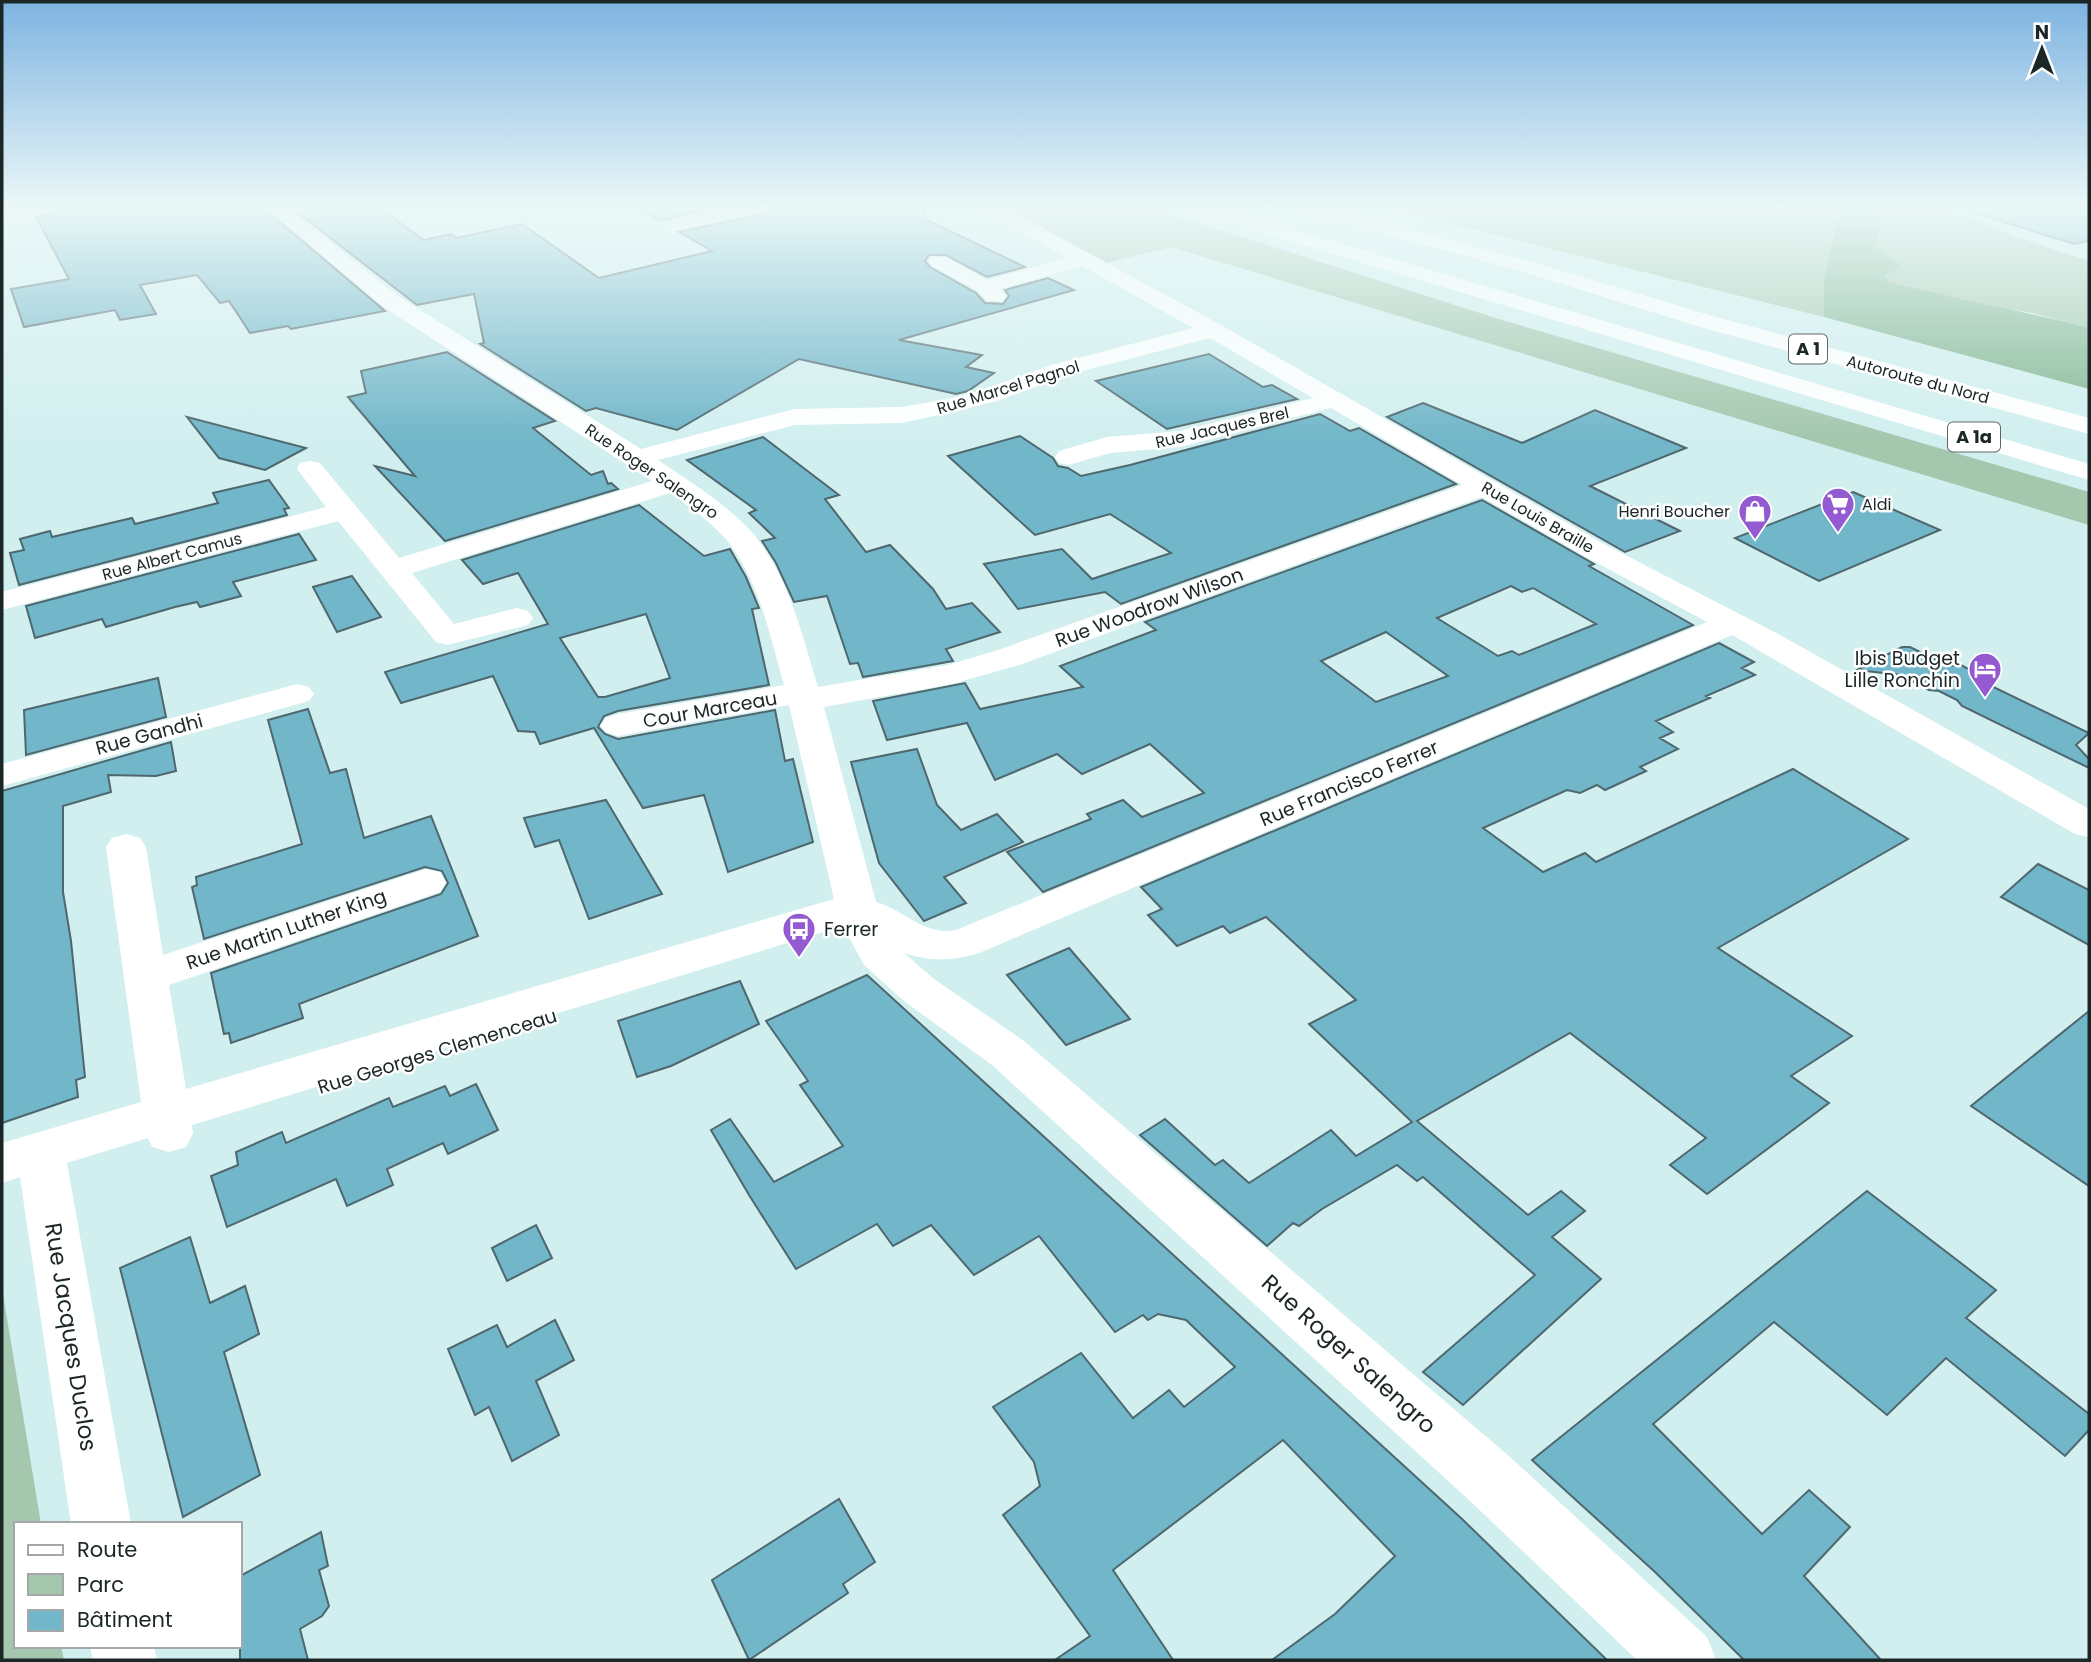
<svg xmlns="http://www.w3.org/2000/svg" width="2091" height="1662" viewBox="0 0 2091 1662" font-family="Poppins,sans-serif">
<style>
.green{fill:#a4c7ae}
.forest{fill:#83b693}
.building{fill:#71b6c9;stroke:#4f676e;stroke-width:2;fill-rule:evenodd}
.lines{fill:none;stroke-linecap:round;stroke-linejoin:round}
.minor{fill:#fff;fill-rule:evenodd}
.highway{fill:#fff;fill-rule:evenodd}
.labels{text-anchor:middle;stroke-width:5;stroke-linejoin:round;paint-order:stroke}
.far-street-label{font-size:16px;fill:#1b2626;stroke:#fff}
.far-poi-label{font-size:16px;fill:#1b2626;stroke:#fff;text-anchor:start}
.shield{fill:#fff;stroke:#5f6767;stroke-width:2}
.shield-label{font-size:18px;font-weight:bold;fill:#1b2626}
.street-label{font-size:19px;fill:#1b2626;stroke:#fff}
.poi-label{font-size:19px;fill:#1b2626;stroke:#fff;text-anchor:end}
.near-street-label{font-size:23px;fill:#1b2626;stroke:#fff}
</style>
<rect width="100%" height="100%" fill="#d2efef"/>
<g class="green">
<path d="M998,206H1145L1502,320L2089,492V525L1171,247L1106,263Z"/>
<path d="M1379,206H1840L1824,280V317Z"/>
<path d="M1881,206H1905L1967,216L2014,236L2089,261V328L2033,313L1974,304L1888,281L1884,275L1900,264L1876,248L1884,215Z"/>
<path d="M2,1288L41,1524H16V1646H61L64,1660H2Z"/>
</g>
<path class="forest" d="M1840,206H1881L1884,215L1876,248L1900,264L1894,271L1884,275L1888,281C1955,300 2022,310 2089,328V389L1824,317V280Z"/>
<g class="building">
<path d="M74,206H261L385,311L291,329L288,326L250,333L229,301L220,303L197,275L140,285L156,314L120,320L115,310L24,327L11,289L69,279L36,217Z"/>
<path d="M289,206H376L424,240L451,234L456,238L522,224L599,278L712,251L679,232L768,213L771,206H924L925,219L1025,267L987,277L946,255H929L925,261L930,267L976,293L985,303L1003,304L1009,296L1005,290L1048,278L1074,290L899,340L982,355L966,367L994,373L968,391L956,394L799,359L677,430L596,408L586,411L480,344L484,343L474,294L417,305Z"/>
<path d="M635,206H720L661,221Z"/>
<path d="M1976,206H2089V241L2074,244L1975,213Z"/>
<path d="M447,352L555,421L533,428L591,475L603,471L608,484L611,483L618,489L445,541L375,466L415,476L348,397L366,393L361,371Z"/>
<path d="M1209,354L1263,387L1272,385L1297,399L1167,429L1096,381Z"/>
<path d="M1423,403L1522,443L1595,410L1686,448L1590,486L1680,531L1625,552L1387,417Z"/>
<path d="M1320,414L1350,431L1359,428L1456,484L1121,604L1105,592L1018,609L984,564L1062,549L1092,579L1171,553L1110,514L1035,535L948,456L1020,436L1053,458L1058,466L1068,468L1081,476L1130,465Z"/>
<path d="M187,417L306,448L265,470L219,458Z"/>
<path d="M763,437L839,495L825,499L866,552L890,545L933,589L946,609L972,603L1000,632L946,649L953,661L863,677L858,663L850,664L827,596L794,602L776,563L762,541L775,538L749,513L756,510L687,460Z"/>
<path d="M269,480L289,508L284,509L287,515L19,585L10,553L24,550L20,539L50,531L52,537L132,518L135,524L218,503L213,493Z"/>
<path d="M1853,492L1940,530L1819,581L1735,538Z"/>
<path d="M1482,500L1594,564L1589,566L1693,625L1043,892L1007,852L1091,819L1087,814L1123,800L1142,817L1204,793L1150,744L1082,774L1057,754L995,780L967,723L887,740L873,701L965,683L980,709L1083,687L1060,666L1156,630L1145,622ZM1511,586L1522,592L1533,588L1596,624L1519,655L1512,651L1498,656L1437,618ZM1386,632L1448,676L1376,702L1321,661Z"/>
<path d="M639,505L704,556L730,549L746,577L759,608L752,609L769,685L618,711L604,716L598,727L605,734L618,739L775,710L785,761L793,759L813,842L728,872L704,795L643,808L594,728L540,744L535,732L518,731L493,676L401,703L385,672L548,624L518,573L483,584L462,560ZM646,614L670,678L605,697H598L560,638Z"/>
<path d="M299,534L316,560L233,582L241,596L200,607L197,602L175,607L106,627L102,619L35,638L26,606Z"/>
<path d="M352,576L381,617L337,632L313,587Z"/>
<path d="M1719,643L1754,662L1742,668L1755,675L1706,696L1710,698L1656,721L1673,732L1660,738L1678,749L1640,767L1646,771L1605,790L1597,785L1580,793L1567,790L1483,828L1543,872L1585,853L1596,862L1793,769L1908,839L1718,948L1852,1036L1791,1076L1829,1103L1707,1194L1670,1165L1706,1138L1570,1033L1417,1121L1528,1215L1561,1191L1585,1211L1552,1237L1601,1279L1463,1405L1423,1372L1535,1275L1423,1177L1417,1181L1397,1165L1322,1209L1299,1226L1293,1223L1267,1246L1140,1135L1165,1119L1215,1165L1223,1160L1249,1183L1331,1130L1356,1156L1412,1122L1309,1024L1356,1000L1266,917L1230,933L1223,926L1177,946L1148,915L1162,909L1141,887Z"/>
<path d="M1902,647H1910L1949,666L1961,665L1987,679L1983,682L2089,733L2076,745L2089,759V768L1962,706L1957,700L1939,691L1929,690L1900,675L1857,670Z"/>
<path d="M158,678L166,717L26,755L24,710Z"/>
<path d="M308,709L330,773L346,769L364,838L431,816L478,936L299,1004L303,1018L231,1043L229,1033L224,1034L211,973L441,894L448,883L442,871L425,867L204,939L192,887L197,885L196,877L302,844L268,720Z"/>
<path d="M171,742L176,771L156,776L108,775L111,792L63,806V892L71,941L85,1077L76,1080L78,1097L2,1123V791Z"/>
<path d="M917,749L937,805L961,830L997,814L1023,842L944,877L966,903L924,921L879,863L851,762Z"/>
<path d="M606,800L662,894L589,919L559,840L535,847L524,818Z"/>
<path d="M2038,864L2089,890V945L2001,897Z"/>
<path d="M1069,948L1130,1019L1066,1045L1007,975Z"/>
<path d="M867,975L1461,1518L1607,1660H1272L1335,1614L1395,1556L1283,1440L1113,1570L1173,1660H1055L1090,1636L1003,1515L1040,1486L1034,1462L993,1407L1081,1353L1133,1418L1169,1390L1184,1407L1235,1367L1186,1320L1158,1314L1148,1320L1143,1315L1115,1332L1039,1236L974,1275L931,1225L893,1246L877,1224L796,1269L749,1195L711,1130L730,1119L774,1182L843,1146L800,1085L808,1081L766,1021Z"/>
<path d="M740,981L759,1024L671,1066L637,1077L618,1021Z"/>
<path d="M2089,1011V1186L1971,1106Z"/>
<path d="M476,1084L498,1130L448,1154L443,1143L387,1169L393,1185L347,1206L336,1179L227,1227L211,1176L238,1165L236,1152L282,1132L286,1143L389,1098L393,1107L445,1086L450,1096Z"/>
<path d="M1867,1191L1996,1290L1966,1318L2089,1414V1430L2065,1456L1946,1358L1887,1415L1774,1322L1653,1424L1762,1534L1809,1490L1850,1527L1804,1576L1881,1660H1744L1655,1572L1532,1460Z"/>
<path d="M536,1225L552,1258L507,1281L492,1248Z"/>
<path d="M190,1237L210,1303L245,1286L253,1313L259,1334L224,1352L260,1475L183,1517L120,1268Z"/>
<path d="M555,1320L574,1360L536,1381L559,1435L512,1461L489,1407L475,1415L448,1349L497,1325L507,1347Z"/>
<path d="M839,1499L875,1562L843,1584L848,1593L749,1660L712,1580Z"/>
<path d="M321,1532L328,1566L319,1570L329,1606L322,1616L300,1629L308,1660H240V1576Z"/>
</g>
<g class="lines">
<g class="minor">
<path d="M15,206H58L49,212L2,220V208Z"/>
<path d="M264,206H285L398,296L641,449L794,409L901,407L948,399L979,391L1051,365L1193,328L1082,266L1000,289L1006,296L1003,301H987L978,291L931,265L928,261L931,257H945L987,280L1067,258L979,206H1002L1221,325L1604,544L1782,636L2089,809V837L2075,834L1732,635L979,953C952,961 931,962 904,953L934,979L1024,1041L1510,1457L1707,1637L1716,1660H1637L1468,1499L992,1065L904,1001L864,965L843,926L192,1125L193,1133L186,1147L169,1152L152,1147L148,1138L67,1163L131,1524H71L20,1177L2,1183V1143L141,1102L106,847L112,838L126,834L140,838L146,847L163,955L426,869L440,872L446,882L440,892L169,985L186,1089L834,899L789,705L618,736L606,732L600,725L606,718L618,714L784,685C770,636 760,584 729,543C714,524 690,507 670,493L412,573L454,624L517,608L528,611L533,618L528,625L447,645L436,642L338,521L2,610V592L326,507L297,469L300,463L310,461L320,463L399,558L652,481L382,306ZM1210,338L1313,398L1180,431L1107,437L1059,451L1055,457L1059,463L1068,465L1110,453L1180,447L1331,408L1462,485L998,650L948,665L818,687C802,634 788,572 749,529C723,502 689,481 658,460L795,425L901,423L949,413L997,401L1067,375ZM1482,497L1584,556L1707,622L956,930C923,936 907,911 876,902L824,707L952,684L1022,664Z"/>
<path d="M733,206H769L767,210L671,231L661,225L664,221Z"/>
<path d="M297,684L309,687L314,694L309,701L2,786V764Z"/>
<path d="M90,1646H154L157,1660H93Z"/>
</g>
<g class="highway">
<path d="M1184,206H1213L2089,464V480L1186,210Z"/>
<path d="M1293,206H1324L1535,263L1713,316L2089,418V434L1697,326L1521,271L1295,210Z"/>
</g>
</g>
<linearGradient id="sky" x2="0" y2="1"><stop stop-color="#7eb3e1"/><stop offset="0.47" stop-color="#ebf8f8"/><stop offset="1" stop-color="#ebf8f8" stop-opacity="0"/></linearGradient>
<rect width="2091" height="439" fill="url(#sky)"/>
<defs>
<symbol id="supermarket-pin" viewBox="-11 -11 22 30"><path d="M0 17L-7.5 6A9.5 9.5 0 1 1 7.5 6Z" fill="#935ad1" stroke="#fff"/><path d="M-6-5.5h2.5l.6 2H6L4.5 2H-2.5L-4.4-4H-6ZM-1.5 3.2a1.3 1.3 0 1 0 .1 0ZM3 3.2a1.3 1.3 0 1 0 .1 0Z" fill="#fff"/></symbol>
<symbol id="shop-pin" viewBox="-11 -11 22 30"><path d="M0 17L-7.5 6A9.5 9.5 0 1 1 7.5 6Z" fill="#935ad1" stroke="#fff"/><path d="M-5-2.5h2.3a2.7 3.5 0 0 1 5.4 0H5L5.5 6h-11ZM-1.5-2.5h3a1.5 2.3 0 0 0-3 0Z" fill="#fff"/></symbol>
<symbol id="hotel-pin" viewBox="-11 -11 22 30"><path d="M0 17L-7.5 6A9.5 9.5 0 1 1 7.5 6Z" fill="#935ad1" stroke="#fff"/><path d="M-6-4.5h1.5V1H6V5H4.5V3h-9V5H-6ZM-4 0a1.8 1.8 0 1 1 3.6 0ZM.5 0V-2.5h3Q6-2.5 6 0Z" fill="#fff"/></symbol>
<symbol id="bus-pin" viewBox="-11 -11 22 30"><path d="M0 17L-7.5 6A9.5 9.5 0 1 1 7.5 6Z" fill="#935ad1" stroke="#fff"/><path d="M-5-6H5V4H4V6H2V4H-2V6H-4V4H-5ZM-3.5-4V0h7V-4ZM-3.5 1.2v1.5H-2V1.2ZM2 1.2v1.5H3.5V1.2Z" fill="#fff"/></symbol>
</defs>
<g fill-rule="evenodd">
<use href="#supermarket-pin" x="1819" y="485" width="38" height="52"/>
<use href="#shop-pin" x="1736" y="492" width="38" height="52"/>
<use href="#hotel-pin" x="1966" y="650" width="38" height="52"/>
<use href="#bus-pin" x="780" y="910" width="38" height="52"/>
</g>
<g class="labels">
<g class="far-street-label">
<text transform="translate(1918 379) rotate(15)" y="6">Autoroute du Nord</text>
<text transform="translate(1008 387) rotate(-17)" y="6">Rue Marcel Pagnol</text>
<text transform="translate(1222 427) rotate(-13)" y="6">Rue Jacques Brel</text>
<text transform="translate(652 471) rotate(34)" y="6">Rue Roger Salengro</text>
<text transform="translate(1538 517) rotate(30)" y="6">Rue Louis Braille</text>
<text transform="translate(172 556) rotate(-15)" y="6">Rue Albert Camus</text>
</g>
<g class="far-poi-label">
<text x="1862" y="510">Aldi</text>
<text x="1730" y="517" text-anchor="end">Henri Boucher</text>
</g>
<g class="shield">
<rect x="1789" y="334.5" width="38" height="29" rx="5"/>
<rect x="1948" y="422.5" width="52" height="29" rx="5"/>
</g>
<g class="shield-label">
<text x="1808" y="355">A 1</text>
<text x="1974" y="443">A 1a</text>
</g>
<g class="street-label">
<text transform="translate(1149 607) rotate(-20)" y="7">Rue Woodrow Wilson</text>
<text transform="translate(710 709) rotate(-10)" y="7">Cour Marceau</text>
<text transform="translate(149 734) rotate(-15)" y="7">Rue Gandhi</text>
<text transform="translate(1349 783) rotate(-23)" y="7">Rue Francisco Ferrer</text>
<text transform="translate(286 929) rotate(-19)" y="7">Rue Martin Luther King</text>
<text transform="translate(437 1051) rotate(-17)" y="7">Rue Georges Clemenceau</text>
</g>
<g class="poi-label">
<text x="1960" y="665">Ibis Budget<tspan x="1960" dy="22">Lille Ronchin</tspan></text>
<text x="824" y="936" text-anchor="start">Ferrer</text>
</g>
<g class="near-street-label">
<text transform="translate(71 1337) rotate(81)" y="8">Rue Jacques Duclos</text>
<text transform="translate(1349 1354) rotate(42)" y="8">Rue Roger Salengro</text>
</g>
</g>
<rect width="2091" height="1662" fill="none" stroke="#1b2626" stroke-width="7"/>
<rect x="14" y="1522" width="228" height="126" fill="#ffffff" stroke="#a4a8a8" stroke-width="2"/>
<rect x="28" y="1545" width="35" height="10" fill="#ffffff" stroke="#a4a8a8" stroke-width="2"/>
<text x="77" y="1557" font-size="21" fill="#1b2626">Route</text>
<rect x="28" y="1574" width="35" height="21" fill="#a4c7ae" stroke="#a4a8a8" stroke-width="2"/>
<text x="77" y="1592" font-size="21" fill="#1b2626">Parc</text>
<rect x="28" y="1610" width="35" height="21" fill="#71b6c9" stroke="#a4a8a8" stroke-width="2"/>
<text x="77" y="1627" font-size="21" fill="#1b2626">Bâtiment</text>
<g transform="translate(2042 49)" stroke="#ffffff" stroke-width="5" paint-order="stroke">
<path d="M0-5L12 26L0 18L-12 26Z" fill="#1b2626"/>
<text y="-10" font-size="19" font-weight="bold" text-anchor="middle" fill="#1b2626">N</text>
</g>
</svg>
